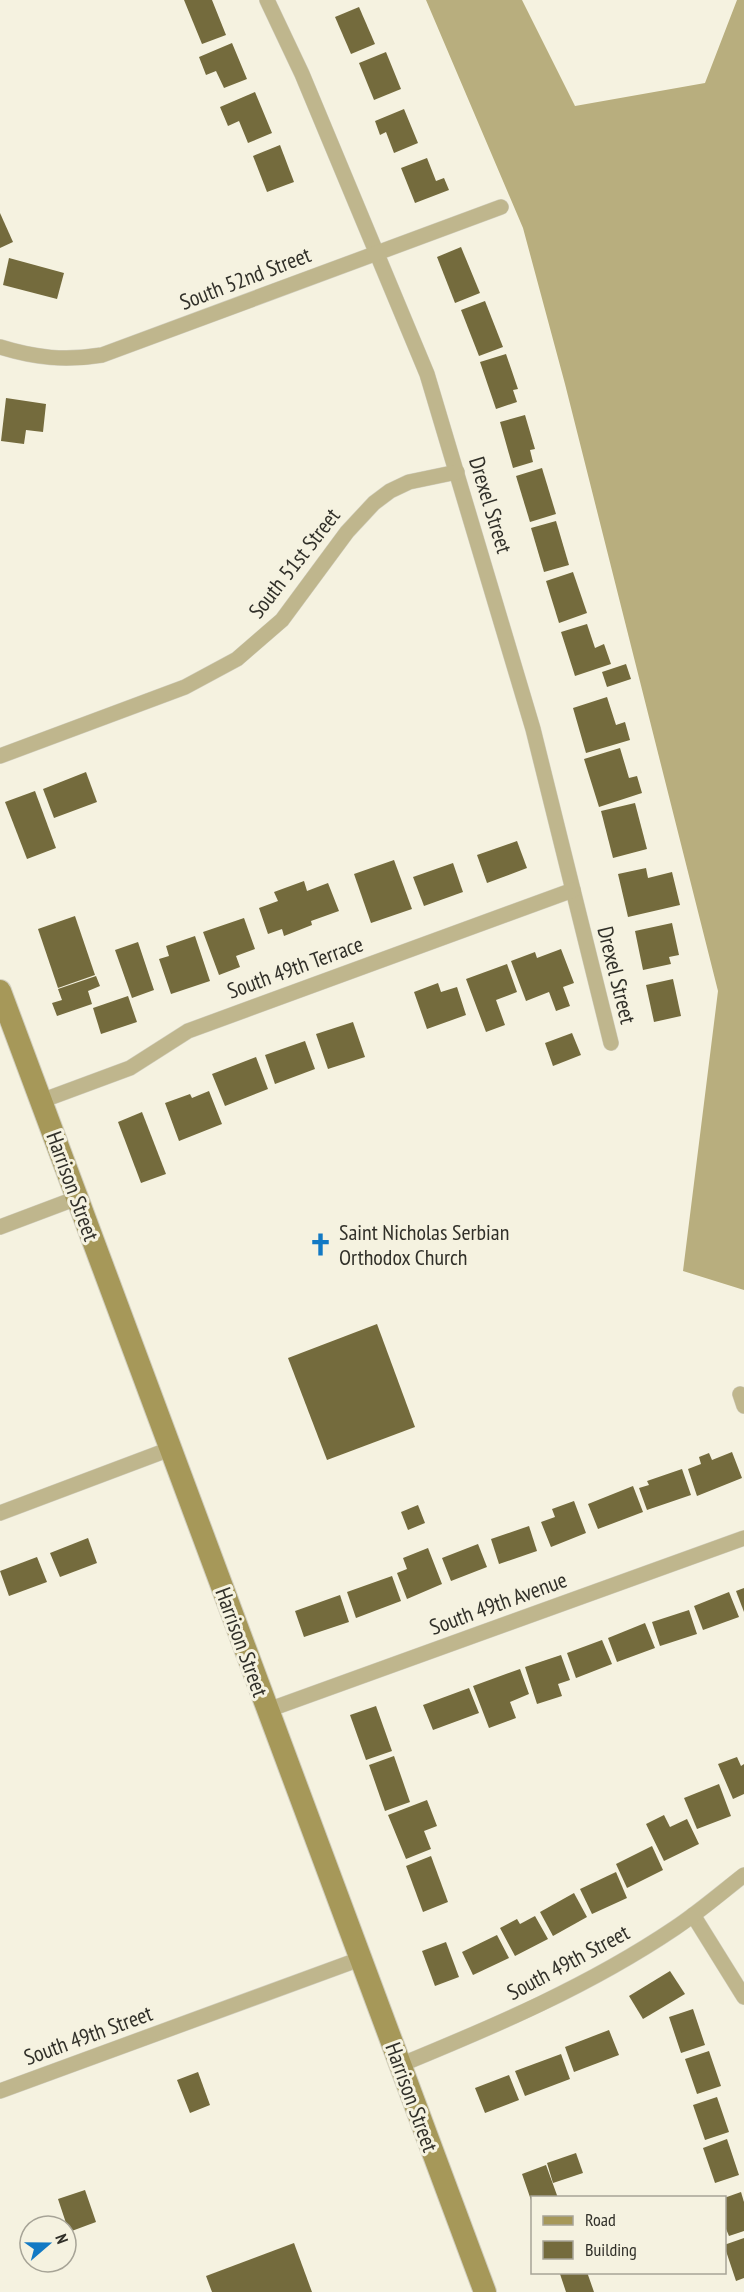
<svg xmlns="http://www.w3.org/2000/svg" width="744" height="2292" viewBox="0 0 744 2292" font-family="'PT Sans Narrow',sans-serif">
<style>
.forest{fill:#b8ae7e}
.building{fill:#746b3d}
.lines{fill:none;stroke-linecap:round;stroke-linejoin:round}
.minor-casing{stroke:#d2cfbf;stroke-width:16}
.secondary-casing{stroke:#d2cfbf;stroke-width:24}
.minor{stroke:#bfb68d;stroke-width:15}
.secondary{stroke:#a69859;stroke-width:22}
.labels{text-anchor:middle;stroke-width:6;stroke-linejoin:round;paint-order:stroke}
.street-label{font-size:22px;fill:#313029;stroke:#f5f2e0}
.poi-label{font-size:22px;fill:#313029;stroke:#f5f2e0;text-anchor:start}
</style>
<rect width="100%" height="100%" fill="#f5f2e0"/>
<path class="forest" d="M426,0H522L575,106L705,83L737,0H744V1290L683,1271L718,991L565,384L523,228Z"/>
<g class="building">
<path d="M184,0H212L226,35L202,44Z"/>
<path d="M359,7L375,44L351,54L335,17Z"/>
<path d="M232,43L247,79L224,88L216,71L206,75L199,57Z"/>
<path d="M386,52L401,89L374,100L359,63Z"/>
<path d="M255,92L272,133L248,143L239,121L228,126L220,107Z"/>
<path d="M404,109L418,143L394,153L386,132L380,135L375,121Z"/>
<path d="M280,145L294,182L267,192L253,156Z"/>
<path d="M427,158L436,181L444,178L449,190L415,203L401,168Z"/>
<path d="M0,213L13,242L0,248Z"/>
<path d="M461,247L480,293L455,303L437,257Z"/>
<path d="M9,258L64,273L57,299L3,285Z"/>
<path d="M485,301L503,347L479,356L461,310Z"/>
<path d="M506,354L518,389L513,390L517,402L496,409L480,362Z"/>
<path d="M6,398L46,404L43,432L26,430L24,444L1,441Z"/>
<path d="M525,415L535,449L530,450L533,462L513,468L500,422Z"/>
<path d="M542,468L556,514L530,522L516,476Z"/>
<path d="M556,521L569,565L544,572L531,528Z"/>
<path d="M573,572L587,613L559,623L546,581Z"/>
<path d="M587,624L595,648L604,644L611,664L575,676L561,632Z"/>
<path d="M626,664L631,679L607,687L602,672Z"/>
<path d="M607,697L616,725L625,722L630,740L586,753L573,708Z"/>
<path d="M620,748L629,778L637,776L642,793L599,807L584,759Z"/>
<path d="M86,772L97,802L54,818L43,789Z"/>
<path d="M35,791L56,848L27,859L5,802Z"/>
<path d="M635,803L647,849L613,858L601,811Z"/>
<path d="M517,841L527,868L487,883L477,855Z"/>
<path d="M394,860L412,909L371,923L354,874Z"/>
<path d="M453,863L463,892L424,906L413,877Z"/>
<path d="M646,868L648,878L672,872L680,905L628,917L618,874Z"/>
<path d="M304,881L307,891L328,883L339,911L311,921L312,925L284,936L282,929L268,934L259,908L278,901L274,892Z"/>
<path d="M75,916L95,975L58,988L38,929Z"/>
<path d="M244,918L255,949L236,956L240,967L219,975L203,932Z"/>
<path d="M672,923L679,955L669,957L671,964L643,970L635,931Z"/>
<path d="M195,936L210,981L171,994L159,959L169,956L166,946Z"/>
<path d="M138,942L154,990L132,998L115,950Z"/>
<path d="M561,949L574,983L563,987L570,1006L556,1011L549,992L526,1001L511,961L535,952L537,958Z"/>
<path d="M507,964L517,992L496,1000L505,1025L486,1032L466,979Z"/>
<path d="M96,976L100,986L88,991L92,1004L57,1016L52,1003L62,1000L58,989Z"/>
<path d="M673,979L681,1016L654,1022L646,985Z"/>
<path d="M438,983L441,992L457,987L466,1015L427,1029L414,992Z"/>
<path d="M128,996L137,1022L101,1034L93,1008Z"/>
<path d="M353,1022L365,1057L328,1069L316,1034Z"/>
<path d="M572,1033L581,1055L553,1066L545,1043Z"/>
<path d="M305,1041L315,1069L275,1084L265,1055Z"/>
<path d="M256,1057L268,1089L225,1106L212,1074Z"/>
<path d="M209,1091L222,1124L179,1141L165,1103L190,1094L192,1098Z"/>
<path d="M142,1112L166,1174L141,1183L118,1122Z"/>
<path d="M377,1324L415,1427L327,1460L288,1358Z"/>
<path d="M732,1452L742,1478L697,1496L688,1469L701,1464L699,1457L709,1453L712,1460Z"/>
<path d="M682,1469L691,1495L647,1510L639,1488L649,1485L647,1481Z"/>
<path d="M633,1486L643,1512L598,1529L588,1504Z"/>
<path d="M574,1501L586,1533L551,1547L541,1522L555,1517L552,1509Z"/>
<path d="M418,1505L425,1523L408,1530L401,1512Z"/>
<path d="M529,1526L537,1551L499,1564L491,1539Z"/>
<path d="M88,1538L97,1563L60,1577L50,1553Z"/>
<path d="M478,1544L487,1567L451,1581L442,1558Z"/>
<path d="M428,1548L442,1584L407,1599L397,1573L407,1569L403,1558Z"/>
<path d="M37,1557L47,1582L9,1596L0,1571Z"/>
<path d="M392,1576L401,1601L356,1618L347,1592Z"/>
<path d="M744,1588V1612L736,1591Z"/>
<path d="M729,1592L739,1617L703,1630L694,1606Z"/>
<path d="M340,1595L349,1622L304,1637L295,1611Z"/>
<path d="M689,1610L697,1634L660,1646L652,1622Z"/>
<path d="M645,1623L655,1648L617,1662L608,1638Z"/>
<path d="M602,1640L612,1664L576,1678L567,1653Z"/>
<path d="M561,1655L570,1680L558,1684L562,1696L537,1704L525,1667Z"/>
<path d="M520,1669L529,1694L510,1702L516,1718L489,1728L473,1686Z"/>
<path d="M469,1688L479,1713L433,1730L423,1705Z"/>
<path d="M376,1706L392,1751L366,1760L350,1715Z"/>
<path d="M394,1756L410,1802L385,1811L369,1765Z"/>
<path d="M737,1757L741,1766L744,1764V1794L733,1799L718,1764Z"/>
<path d="M719,1784L731,1816L697,1829L684,1798Z"/>
<path d="M427,1800L437,1826L424,1831L431,1849L406,1859L388,1815Z"/>
<path d="M664,1815L670,1827L687,1819L699,1844L664,1861L646,1824Z"/>
<path d="M652,1846L663,1870L627,1888L616,1864Z"/>
<path d="M431,1856L448,1902L423,1912L406,1866Z"/>
<path d="M616,1872L627,1898L592,1914L580,1889Z"/>
<path d="M574,1893L587,1917L553,1936L540,1912Z"/>
<path d="M535,1916L548,1939L515,1956L500,1928L517,1919L520,1924Z"/>
<path d="M497,1935L509,1958L473,1975L462,1952Z"/>
<path d="M446,1942L459,1977L435,1986L422,1951Z"/>
<path d="M670,1971L685,1994L643,2019L629,1996Z"/>
<path d="M693,2009L705,2045L681,2053L669,2017Z"/>
<path d="M609,2030L619,2055L574,2072L565,2047Z"/>
<path d="M709,2051L721,2086L697,2094L685,2059Z"/>
<path d="M561,2054L570,2079L525,2096L515,2071Z"/>
<path d="M198,2072L210,2105L190,2113L177,2080Z"/>
<path d="M509,2075L519,2100L485,2113L475,2088Z"/>
<path d="M717,2097L729,2132L705,2140L693,2105Z"/>
<path d="M727,2139L739,2175L715,2183L703,2148Z"/>
<path d="M576,2153L583,2173L553,2183L547,2163Z"/>
<path d="M546,2165L558,2198H532V2203L522,2174Z"/>
<path d="M85,2190L96,2222L69,2232L58,2199Z"/>
<path d="M741,2192L744,2202V2231L729,2236L724,2224V2198Z"/>
<path d="M744,2238V2278L736,2281L724,2245Z"/>
<path d="M294,2243L312,2292H212L206,2276Z"/>
<path d="M565,2272H587L594,2292H566L560,2274Z"/>
</g>
<g class="lines">
<defs>
<g id="minor">
<path d="M267,0L302,74L427,374L533,729L611,1043"/>
<path d="M0,347C35,358 66,361 102,355L501,207"/>
<path d="M0,756L185,687L237,659L282,620L347,532L374,503L390,491L409,482L457,472"/>
<path d="M41,1101L130,1068L188,1031L573,890"/>
<path d="M0,1227L77,1198"/>
<path d="M740,1394L744,1406"/>
<path d="M0,1513L170,1449"/>
<path d="M268,1710L744,1538"/>
<path d="M693,1915L744,1997"/>
<path d="M400,2065C495,2026 589,1986 675,1928C699,1912 721,1893 744,1875"/>
<path d="M0,2091L360,1959"/>
</g>
<path id="secondary" d="M0,991L485,2292"/>
</defs>
<use href="#minor" class="minor-casing"/>
<use href="#secondary" class="secondary-casing"/>
<use href="#minor" class="minor"/>
<use href="#secondary" class="secondary"/>
</g>
<defs>
<symbol id="church-bare" viewBox="-9 -9 18 18"><path d="M-1.2-6h2.4v3.5h3.3v2.4h-3.3V6h-2.4V-.1h-3.3v-2.4h3.3Z" fill="#1279c4" stroke="#f5f2e0" stroke-width="2.5" paint-order="stroke"/></symbol>
</defs>
<g fill-rule="evenodd">
<use href="#church-bare" x="304" y="1228" width="33" height="33"/>
</g>
<g class="labels">
<g class="street-label">
<text transform="translate(245 278) rotate(-21)" y="8">South 52nd Street</text>
<text transform="translate(491 505) rotate(73)" y="8">Drexel Street</text>
<text transform="translate(294 563) rotate(-52)" y="8">South 51st Street</text>
<text transform="translate(295 967) rotate(-20)" y="8">South 49th Terrace</text>
<text transform="translate(617 975) rotate(76)" y="8">Drexel Street</text>
<text transform="translate(73 1186) rotate(70)" y="8">Harrison Street</text>
<text transform="translate(498 1603) rotate(-20)" y="8">South 49th Avenue</text>
<text transform="translate(242 1642) rotate(70)" y="8">Harrison Street</text>
<text transform="translate(568 1962) rotate(-28)" y="8">South 49th Street</text>
<text transform="translate(88 2035) rotate(-20)" y="8">South 49th Street</text>
<text transform="translate(412 2097) rotate(70)" y="8">Harrison Street</text>
</g>
<g class="poi-label">
<text x="339" y="1240">Saint Nicholas Serbian<tspan x="339" dy="25">Orthodox Church</tspan></text>
</g>
</g>
<rect x="531" y="2196" width="195" height="78" fill="#f5f2e0" stroke="#a7a497" stroke-width="1.5"/>
<rect x="543" y="2216" width="30" height="9" fill="#a69859" stroke="#a7a497" stroke-width="1.5"/>
<text x="585" y="2226" font-size="18" fill="#313029">Road</text>
<rect x="543" y="2241" width="30" height="18" fill="#746b3d" stroke="#a7a497" stroke-width="1.5"/>
<text x="585" y="2256" font-size="18" fill="#313029">Building</text>
<g transform="translate(48 2244) rotate(70)"><circle r="28" fill="#f5f2e0" stroke="#a7a497" stroke-width="1.5"/>
<path d="M0-4.5L10 22L0 15L-10 22Z" fill="#1279c4"/>
<text y="-9" font-size="16" font-weight="bold" text-anchor="middle" fill="#313029">N</text>
</g>
</svg>
